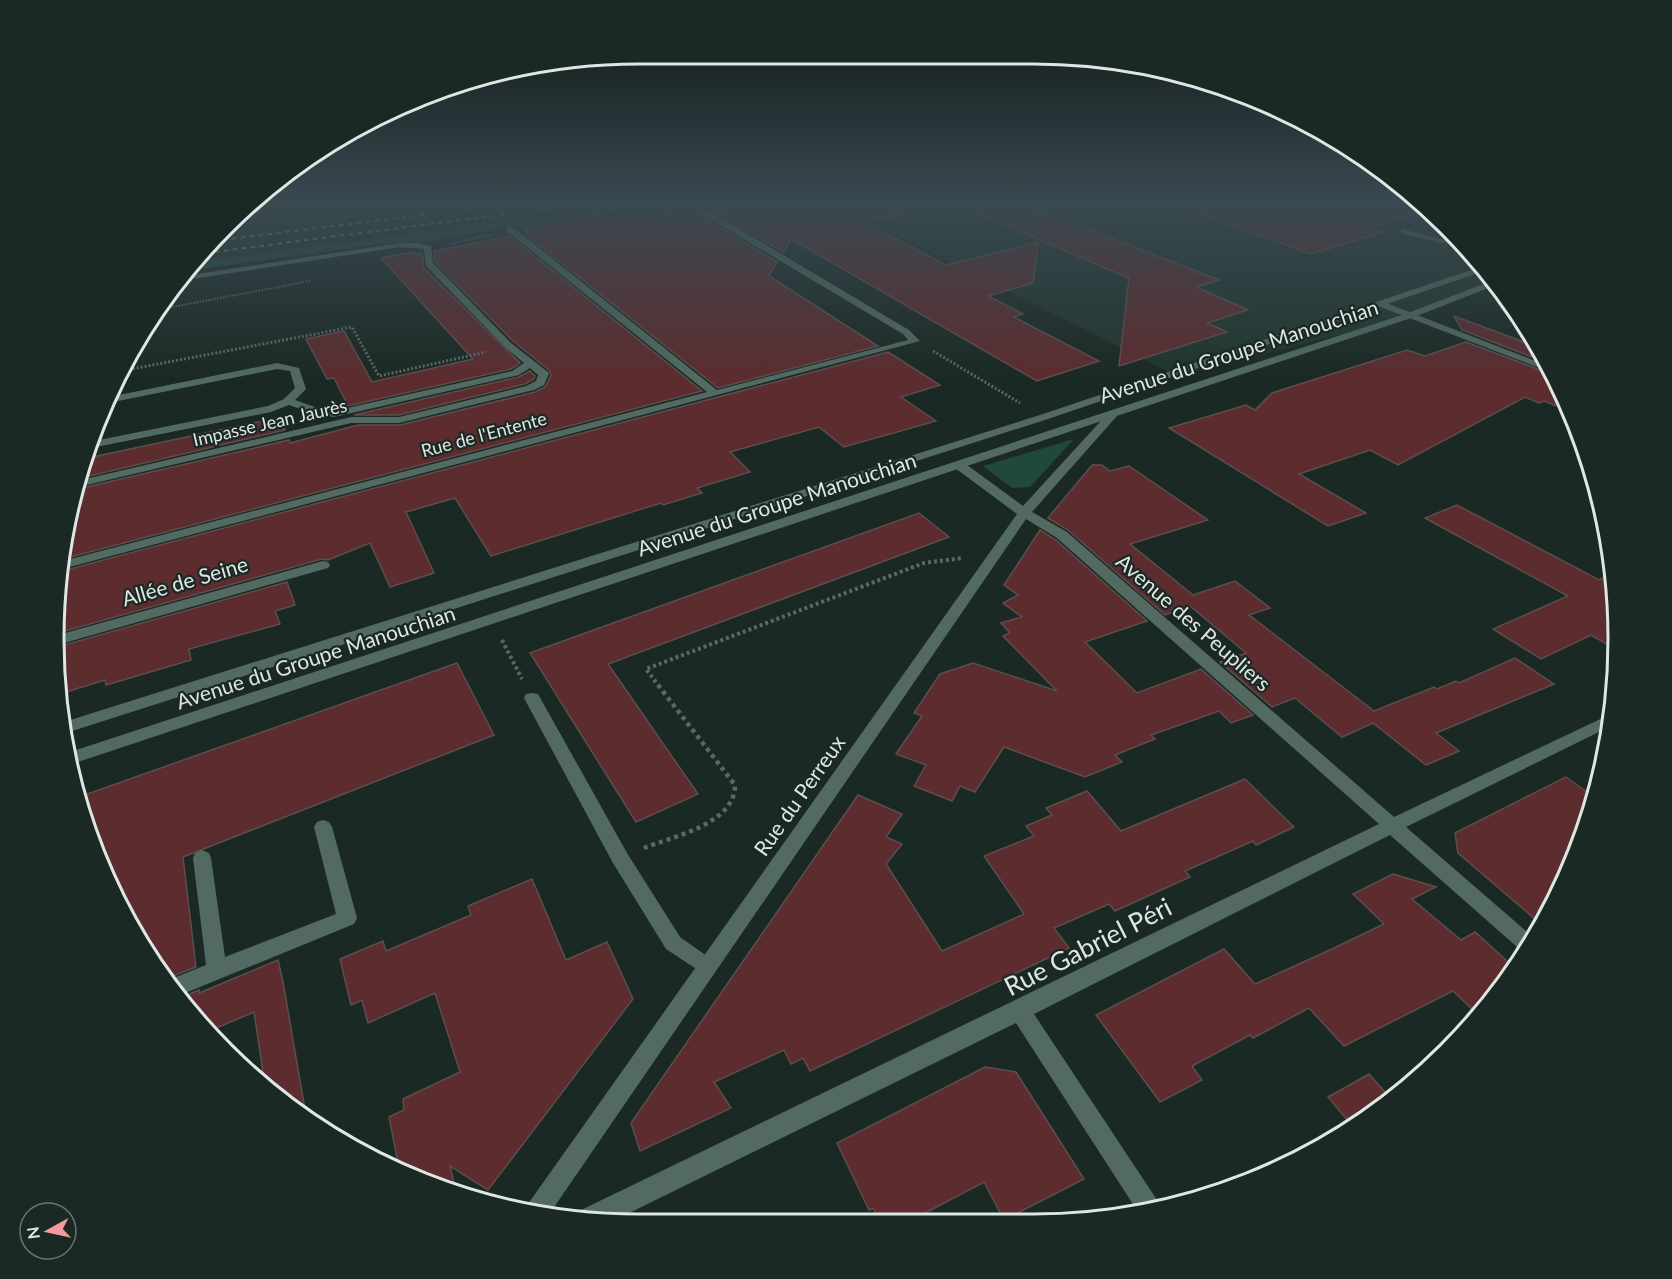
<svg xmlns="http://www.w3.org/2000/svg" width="1672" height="1279" viewBox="0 0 1672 1279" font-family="Lato,sans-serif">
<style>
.built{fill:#20352e}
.green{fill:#21483c}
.building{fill:#5c2c2f;stroke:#5d4e4e;stroke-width:1.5}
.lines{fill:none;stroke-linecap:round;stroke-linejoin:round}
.path-far3{stroke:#5c6863;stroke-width:2;stroke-dasharray:1.5 1.5;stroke-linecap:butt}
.path-far2{stroke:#5c6863;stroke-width:3;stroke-dasharray:2 2;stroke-linecap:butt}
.path-far1{stroke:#5c6863;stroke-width:4;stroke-dasharray:3 3;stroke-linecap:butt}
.path{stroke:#5c6863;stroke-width:4.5;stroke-dasharray:4 4;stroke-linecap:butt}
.service{fill:#526a61;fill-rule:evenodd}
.minor{fill:#526a61;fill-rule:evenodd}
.tertiary{fill:#526a61;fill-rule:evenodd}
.rail{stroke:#848f8b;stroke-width:2;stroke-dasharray:4.5 4.5;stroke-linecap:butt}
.labels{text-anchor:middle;stroke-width:4.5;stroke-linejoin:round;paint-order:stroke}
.far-street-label{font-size:18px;fill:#dee7e3;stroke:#1b2924}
.street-label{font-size:21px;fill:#dee7e3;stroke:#1b2924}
.near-street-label{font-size:26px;fill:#dee7e3;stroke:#1b2924}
.rim{fill:none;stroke:#dee7e3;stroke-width:3}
</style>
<rect width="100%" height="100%" fill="#1b2924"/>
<g class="built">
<path d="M259,200H707L198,263L225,226Z"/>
<path d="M826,200H1415L1447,226L1494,283L1431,309L1390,322L1177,376Z"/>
</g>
<g class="green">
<path d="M678,200H710L598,213L524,226L495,227L496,229L434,241L389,243L194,270L200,261Z"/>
<path d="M1074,439L1030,487L1012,488L983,466Z"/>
</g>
<g class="building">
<path d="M717,200H910L912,212L865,222L946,265L1038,242L1033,283L988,296L1023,314L1014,317L1099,361L1037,381L791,239L783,252L707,207H700L699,215L777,262L769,276L878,346L718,388L525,234L529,233L523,228L598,214L606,219Z"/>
<path d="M947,200H1013L1219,280L1196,287L1248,310L1207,323L1227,332L1119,366L1129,278Z"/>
<path d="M1170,200H1415L1428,210L1369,228L1383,232L1311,254L1169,203Z"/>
<path d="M510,236L702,391L63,559L65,525L78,489L289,440L290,443L358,425H400L535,392L545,387L551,375L549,370L513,341L435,262L434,251Z"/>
<path d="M414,252L416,254L422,253L424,268L520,363L511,369L348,406L334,378L327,379L306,339L344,331L372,382L473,359L381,258Z"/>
<path d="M1454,316L1537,347L1545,362L1462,330Z"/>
<path d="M1466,342L1551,374L1572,412L1544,401L1539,403L1525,397L1398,465L1370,450L1299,474L1366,513L1328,526L1169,428L1246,405L1255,410L1272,393L1407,350L1425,356Z"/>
<path d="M888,352L940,385L901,397L936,421L844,447L819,427L730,452L750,472L697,488L702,493L663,505L661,503L491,556L455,498L406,512L434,573L390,587L370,543L328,560L322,559L58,633L62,571Z"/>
<path d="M530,371L535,376L534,379L525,384L399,415H354L519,377Z"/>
<path d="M281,417L285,430L81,478L88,458Z"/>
<path d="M1092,465H1102L1110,471L1129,466L1208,520L1130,544L1193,595L1235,581L1270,608L1249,615L1374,711L1434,687L1437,689L1456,681L1459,683L1515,658L1554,684L1436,733L1459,751L1426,765L1373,723L1342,737L1295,698L1272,707L1220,662L1246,653L1190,606L1165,615L1068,530L1048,518Z"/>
<path d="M1457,505L1599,580L1611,574L1617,650L1591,635L1541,659L1493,629L1568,596L1425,518Z"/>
<path d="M919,513L949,537L608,664L698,794L636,822L530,653Z"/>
<path d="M1040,530L1056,540L1147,621L1085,642L1137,693L1201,669L1253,715L1231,723L1219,711L1151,735L1155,739L1115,755L1122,762L1085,777L1004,747L975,792L960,786L952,801L914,786L926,765L896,754L922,716L914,713L940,674L973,663L1057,691L1003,636L1010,633L1001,623L1022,617L1003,603L1018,595L1004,585Z"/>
<path d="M287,582L295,605L275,611L280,624L189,649L191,660L106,685L105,680L63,693L62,668L56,670L57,647Z"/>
<path d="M457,663L494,735L183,857L196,967L165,979L153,965L85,828L79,797Z"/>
<path d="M1566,777L1594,797L1574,863L1541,924L1458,853L1455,833Z"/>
<path d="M1245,779L1294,827L1256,845L1253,841L1185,871L1190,877L1115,911L1109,904L1054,928L1069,948L810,1071L803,1058L791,1064L784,1050L714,1082L731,1108L640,1151L631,1123L858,795L902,814L886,837L902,844L886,864L942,951L1024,914L984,856L1034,836L1026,826L1052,815L1046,808L1087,791L1121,831Z"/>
<path d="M1393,874L1436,887L1412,899L1461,940L1475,932L1516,969L1478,1015L1453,991L1344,1046L1309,1008L1253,1038L1250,1035L1192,1066L1202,1080L1160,1102L1096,1015L1224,949L1255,984L1332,949L1384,924L1353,894Z"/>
<path d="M532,879L566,960L607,942L633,999L488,1190L450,1166L457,1195L451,1194L399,1168L389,1117L404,1110L403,1099L460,1072L435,993L368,1023L362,1000L351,1005L340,959L383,941L386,951L471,915L468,906Z"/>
<path d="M278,960L283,982L307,1121L265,1086L254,1012L214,1029H205L180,998L199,990V993Z"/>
<path d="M985,1067L1016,1072L1084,1179L1004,1220L984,1182L912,1220H879L873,1208L869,1210L837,1143Z"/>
<path d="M1369,1074L1391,1099L1354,1128L1328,1097Z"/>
</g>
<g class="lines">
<g class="path-far3">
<path d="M449,244L491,235"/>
<path d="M167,308L310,281"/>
</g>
<g class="path-far2">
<path d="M933,351L1020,403"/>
<path d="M121,371L352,327L379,376L486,352"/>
</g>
<g class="path-far1">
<path d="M502,640L522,679"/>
<path d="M656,682L646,669L924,563L963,558"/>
</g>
<path class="path" d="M644,848C674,836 735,824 735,785L655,681"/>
<g class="service">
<path d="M1404,229L1440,239H1457L1461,243H1440L1401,233V229Z"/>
<path d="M532,693L538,694L627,853L680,937L714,961L717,967L714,973L707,976L666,949L613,863L524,698L526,694Z"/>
<path d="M323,820L329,822L332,827L357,918L354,924L178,996L166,981L206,965L193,858L195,853L202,850L209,853L211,858L225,957L336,914L314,827L317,822Z"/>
</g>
<g class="minor">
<path d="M700,209H706L909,330L920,341L62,569L63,561L707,392L507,231V227H513L717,390L908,340L903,334L700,213Z"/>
<path d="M400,243H418L431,246L433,263L511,343L548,372L549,374L544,385L534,390L399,423H351L78,487L81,480L351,417H399L526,386L536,381L538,375L530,368L519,375L334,417L318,415L289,405L271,412L91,448L94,441L268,406L284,399L295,388L290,371L277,369L108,403L109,397L277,363L299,368L306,389L295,400L323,410L334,411L512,371L524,363L505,347L426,266L424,249L400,247L186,280L190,275Z"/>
<path d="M1381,301L1546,365L1550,372L1378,306L1376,304Z"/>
<path d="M1113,411L1117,412V416L1032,512L1067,532L1394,817L1611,714L1609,727L1406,827L1534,938L1525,954L1390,835L1034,1014L1161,1206L1138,1212L1016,1023L615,1220H575L579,1211L1379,824L1057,538L1026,519L548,1216L523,1211L1017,514L955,468V462H963L1023,506L1109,412Z"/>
<path d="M323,561L328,562L330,565L328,568L57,645L58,635Z"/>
</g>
<g class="tertiary">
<path d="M1480,267L1484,271L1048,419L66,733L64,722L1040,415Z"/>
<path d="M1491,281L1496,285L1414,317L72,764L70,752L1408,313Z"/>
</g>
<g class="rail">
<path d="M214,241L541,200"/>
<path d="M206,253L616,200"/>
</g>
</g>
<linearGradient id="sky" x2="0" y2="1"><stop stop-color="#0f1714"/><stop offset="0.53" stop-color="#394950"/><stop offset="1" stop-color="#394950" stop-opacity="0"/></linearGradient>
<rect width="1672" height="379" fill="url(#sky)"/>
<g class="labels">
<g class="far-street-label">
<text transform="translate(270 423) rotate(-13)" y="6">Impasse Jean Jaurès</text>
<text transform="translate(484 435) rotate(-15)" y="6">Rue de l'Entente</text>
</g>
<g class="street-label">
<text transform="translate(1239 352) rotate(-18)" y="7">Avenue du Groupe Manouchian</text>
<text transform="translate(777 505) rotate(-18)" y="7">Avenue du Groupe Manouchian</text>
<text transform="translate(185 582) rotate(-16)" y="7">Allée de Seine</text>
<text transform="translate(1193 623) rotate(41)" y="7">Avenue des Peupliers</text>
<text transform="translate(316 658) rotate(-18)" y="7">Avenue du Groupe Manouchian</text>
<text transform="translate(800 796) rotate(-55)" y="7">Rue du Perreux</text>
</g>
<g class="near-street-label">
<text transform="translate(1088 947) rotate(-27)" y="9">Rue Gabriel Péri</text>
</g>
</g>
<path d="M0 0H1672V1279H0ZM639 64H1033A575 575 0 0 1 1608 639V639A575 575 0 0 1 1033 1214H639A575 575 0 0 1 64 639V639A575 575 0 0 1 639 64Z" fill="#1b2924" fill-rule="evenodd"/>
<path class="rim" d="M639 64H1033A575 575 0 0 1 1608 639V639A575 575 0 0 1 1033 1214H639A575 575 0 0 1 64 639V639A575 575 0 0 1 639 64Z"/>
<g transform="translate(48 1231) rotate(262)"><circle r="28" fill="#1b2924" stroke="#697570" stroke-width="1.5"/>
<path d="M0-4.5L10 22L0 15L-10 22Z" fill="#f59b9e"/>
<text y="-9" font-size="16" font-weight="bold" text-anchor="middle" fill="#dee7e3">N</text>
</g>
</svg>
